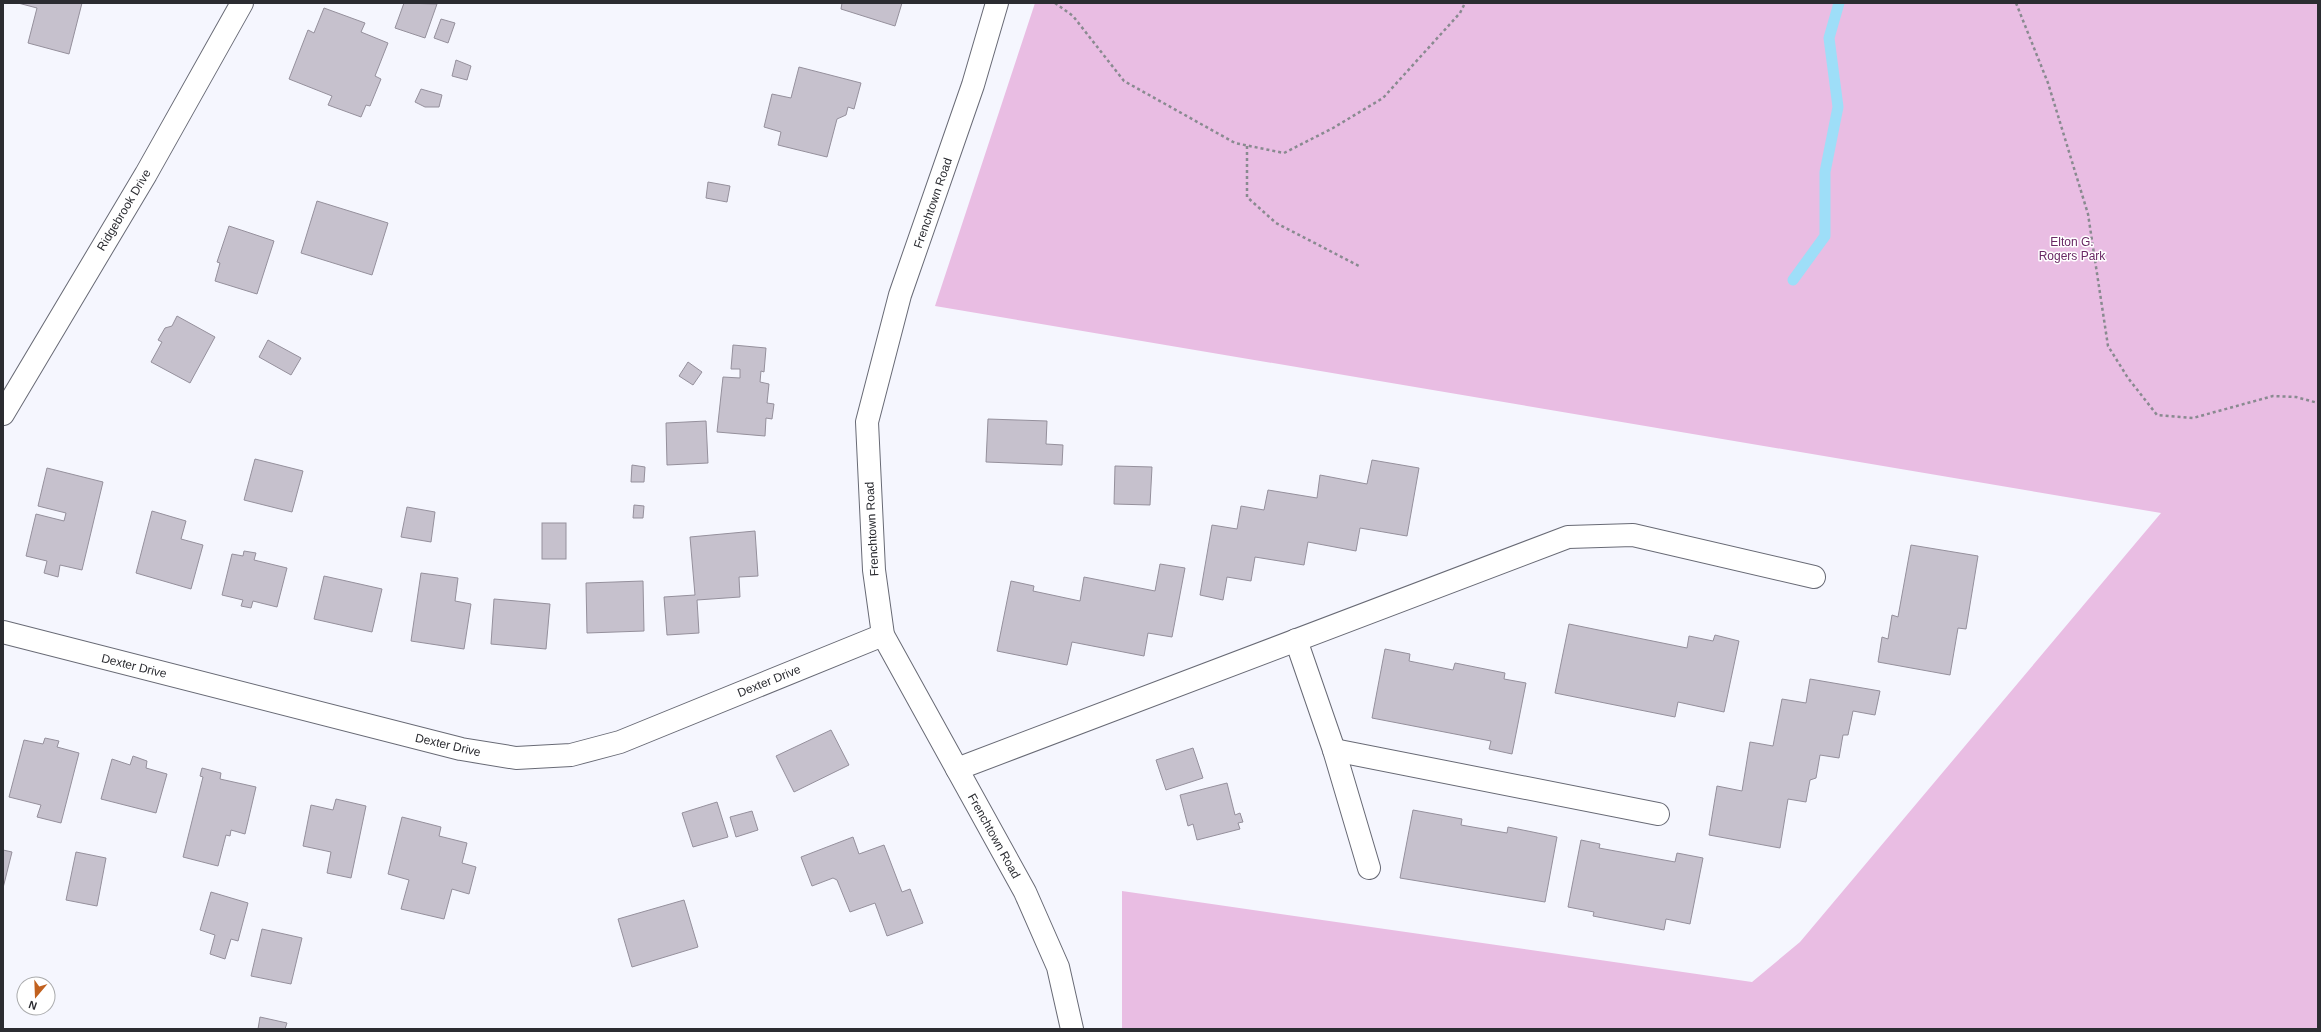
<svg xmlns="http://www.w3.org/2000/svg" width="2321" height="1032" viewBox="0 0 2321 1032" font-family="Arial,sans-serif">
<style>
.green{fill:#e9bde3}
.lines{fill:none;stroke-linecap:round;stroke-linejoin:round}
.stream{stroke:#9edef8;stroke-width:11}
.building{fill:#c6c1cd;stroke:#95909c}
.minor-casing{stroke:#686a75;stroke-width:24}
.path{stroke:#898a90;stroke-width:2.5;stroke-dasharray:3 3;stroke-linecap:butt}
.minor{stroke:#fff;stroke-width:22}
.labels{text-anchor:middle;stroke-width:3;stroke-linejoin:round;paint-order:stroke}
.street-label{font-size:12px;fill:#2b2c31;stroke:#fff}
.park-label{font-size:12px;fill:#692864;stroke:#fff}
</style>
<rect width="100%" height="100%" fill="#f5f6fe"/>
<path class="green" d="M1035,3H2318V1029H1122V891L1752,982L1800,942L2161,513L935,306Z"/>
<g class="lines">
<path class="stream" d="M1793,280L1825,236V172L1838,107L1829,38L1839,3"/>
</g>
<g class="building">
<path d="M18,3H82L69,54L28,43L37,8Z"/>
<path d="M404,3L437,4L425,38L395,28Z"/>
<path d="M842,3H902L895,26L841,9Z"/>
<path d="M324,8L365,23L361,32L388,43L375,76L381,79L370,106L366,105L361,117L328,105L332,96L289,79L308,30L314,33Z"/>
<path d="M441,19L455,23L448,43L434,38Z"/>
<path d="M456,60L471,66L467,80L452,76Z"/>
<path d="M799,67L861,83L854,109L848,107L846,115L837,119L827,157L778,145L781,132L764,127L772,94L791,98Z"/>
<path d="M421,89L442,95L439,107H425L415,102Z"/>
<path d="M708,182L730,186L727,202L706,198Z"/>
<path d="M317,201L388,223L372,275L301,253Z"/>
<path d="M229,226L274,241L257,294L215,281L220,263L217,262Z"/>
<path d="M177,316L215,337L190,383L151,362L162,342L158,340L165,328L172,326Z"/>
<path d="M268,340L301,358L291,375L259,357Z"/>
<path d="M733,345L766,348L764,372L761,371L760,382L769,384L767,403L774,404L772,419L766,418L765,436L717,432L723,377L740,378V369H731Z"/>
<path d="M688,362L702,372L693,385L679,376Z"/>
<path d="M988,419L1047,421L1046,444L1063,445L1062,465L986,462Z"/>
<path d="M706,421L708,463L667,465L666,423Z"/>
<path d="M255,459L303,471L292,512L244,500Z"/>
<path d="M1372,460L1419,468L1407,536L1360,528L1356,551L1308,542L1304,565L1255,557L1251,581L1227,577L1223,600L1200,595L1212,525L1237,529L1241,506L1264,510L1268,490L1317,498L1320,475L1367,484Z"/>
<path d="M632,465L645,467L644,482H631Z"/>
<path d="M1115,466L1152,467L1150,505L1114,504Z"/>
<path d="M47,468L103,482L82,570L60,565L58,577L44,573L47,561L26,556L36,514L64,521L66,513L38,506Z"/>
<path d="M634,505L644,506L643,518H633Z"/>
<path d="M407,507L435,512L431,542L401,537Z"/>
<path d="M152,511L186,521L181,539L203,545L191,589L136,573Z"/>
<rect x="542" y="523" width="24" height="36"/>
<path d="M755,531L758,576L739,577L740,597L697,600L699,633L667,635L664,597L695,595L690,537Z"/>
<path d="M1911,545L1978,556L1966,629L1958,628L1950,675L1878,662L1882,637L1888,639L1892,615L1898,617Z"/>
<path d="M244,551L256,553L254,560L287,568L277,607L253,601L251,608L241,606L243,600L222,595L232,554L243,556Z"/>
<path d="M1160,564L1185,568L1172,637L1148,633L1144,656L1072,642L1067,665L997,651L1011,581L1034,586L1033,591L1080,601L1084,577L1155,591Z"/>
<path d="M421,573L458,578L455,601L471,604L464,649L411,641Z"/>
<path d="M324,576L382,589L372,632L314,619Z"/>
<path d="M643,581L644,631L587,633L586,583Z"/>
<path d="M494,599L550,604L546,649L491,644Z"/>
<path d="M1569,624L1687,648L1689,636L1713,641L1715,635L1739,641L1724,712L1678,702L1675,717L1555,693Z"/>
<path d="M1385,649L1410,654L1409,661L1453,670L1455,663L1505,673L1504,679L1526,683L1512,754L1489,749L1491,741L1372,718Z"/>
<path d="M1810,679L1880,691L1875,715L1853,711L1848,735H1843L1839,758L1820,755L1816,778L1810,780L1806,802L1788,799L1780,848L1709,835L1717,786L1742,791L1750,742L1773,746L1782,699L1806,703Z"/>
<path d="M831,730L849,765L794,792L776,756Z"/>
<path d="M45,738L59,741L57,747L79,753L61,823L37,817L41,805L9,797L24,740L43,744Z"/>
<path d="M1193,748L1203,778L1166,790L1156,760Z"/>
<path d="M133,756L147,761L146,768L167,774L156,813L101,799L112,759L130,765Z"/>
<path d="M202,768L221,773L220,779L256,787L245,834L231,830L230,836L226,835L218,866L183,857L203,777L200,776Z"/>
<path d="M1227,783L1235,815L1240,813L1243,822L1238,823L1240,829L1197,840L1193,824L1188,826L1180,795Z"/>
<path d="M336,799L366,806L351,878L327,873L331,852L303,846L311,805L333,810Z"/>
<path d="M717,802L728,837L693,847L682,813Z"/>
<path d="M1413,810L1462,819L1461,825L1507,833L1508,827L1557,837L1545,902L1400,878Z"/>
<path d="M752,811L758,830L736,837L730,817Z"/>
<path d="M402,817L441,827L439,836L467,843L462,863L476,867L469,894L452,889L444,919L401,909L409,880L388,874Z"/>
<path d="M853,837L859,854L884,845L902,892L910,889L923,923L887,936L875,903L850,912L837,880L833,878L812,886L801,857Z"/>
<path d="M1581,840L1600,844L1599,848L1675,862L1677,853L1703,858L1690,924L1666,919L1664,930L1593,916L1594,912L1568,907Z"/>
<path d="M3,850L12,852L3,888Z"/>
<path d="M76,852L106,858L97,906L66,900Z"/>
<path d="M211,892L248,903L238,941L231,939L225,959L210,954L215,935L200,930Z"/>
<path d="M684,900L698,947L632,967L618,919Z"/>
<path d="M262,929L302,938L291,984L251,976Z"/>
<path d="M260,1017L287,1023L285,1029H258Z"/>
</g>
<g class="lines">
<defs>
<g id="minor">
<path d="M997,3L973,85L900,295L867,422L874,570L883,635L1025,892L1058,967L1072,1029"/>
<path d="M3,414L146,174L242,3"/>
<path d="M3,632L461,749L516,758L571,755L620,742L883,635"/>
<path d="M1296,640L1334,750L1369,868"/>
<path d="M1334,750L1658,814"/>
<path d="M957,769L1568,537L1633,535L1814,577"/>
</g>
</defs>
<use href="#minor" class="minor-casing"/>
<g class="path">
<path d="M1055,3L1073,16L1124,81L1235,143L1284,153L1333,128L1383,98L1460,13L1465,3"/>
<path d="M2016,3L2048,83L2088,214L2108,346L2128,378L2157,415L2193,418L2273,396L2296,397L2318,403"/>
<path d="M1247,146V197L1276,223L1359,266"/>
</g>
<use href="#minor" class="minor"/>
</g>
<g class="labels">
<g class="street-label">
<text transform="translate(933 203) rotate(-71)" y="4">Frenchtown Road</text>
<text transform="translate(124 210) rotate(-59)" y="4">Ridgebrook Drive</text>
<text transform="translate(872 529) rotate(-93)" y="4">Frenchtown Road</text>
<text transform="translate(134 666) rotate(14)" y="4">Dexter Drive</text>
<text transform="translate(769 681) rotate(-22)" y="4">Dexter Drive</text>
<text transform="translate(448 745) rotate(13)" y="4">Dexter Drive</text>
<text transform="translate(994 836) rotate(61)" y="4">Frenchtown Road</text>
</g>
<g class="park-label">
<text x="2072" y="246">Elton G.<tspan x="2072" dy="14">Rogers Park</tspan></text>
</g>
</g>
<rect width="2321" height="1032" fill="none" stroke="#2b2c31" stroke-width="8"/>
<g transform="translate(36 996) rotate(199)"><circle r="19" fill="#ffffff" stroke="#aaabad"/>
<path d="M0-3L7 15L0 10L-7 15Z" fill="#c1611f"/>
<text y="-6" font-size="11" font-weight="bold" text-anchor="middle" fill="#2b2c31">N</text>
</g>
</svg>
